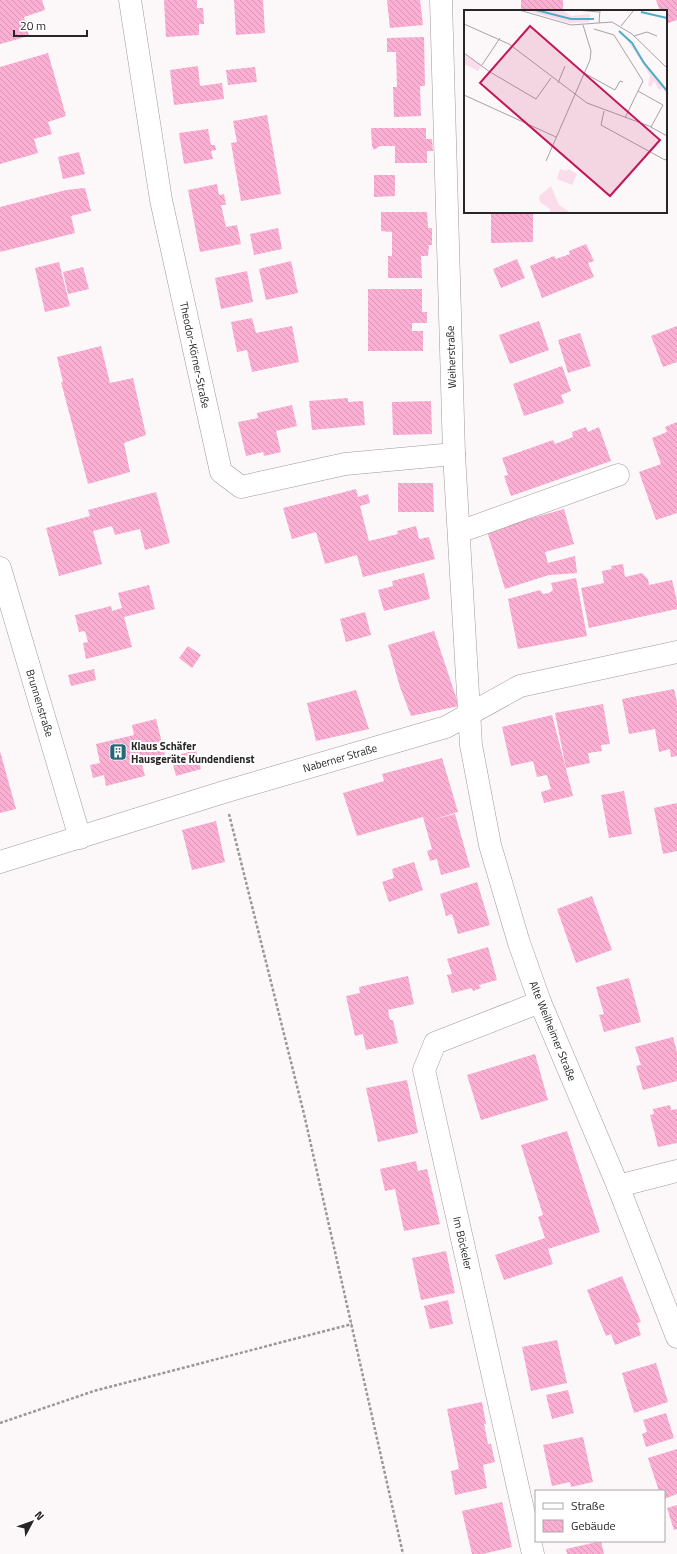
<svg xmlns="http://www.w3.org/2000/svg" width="677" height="1554" viewBox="0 0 677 1554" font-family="'Titillium Web',sans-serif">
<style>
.building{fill:url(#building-back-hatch)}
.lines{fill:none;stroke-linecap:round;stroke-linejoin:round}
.minor-casing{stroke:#9f9a9d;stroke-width:23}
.path{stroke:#9b9799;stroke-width:2.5;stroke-dasharray:3 2;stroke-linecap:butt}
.minor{stroke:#fff;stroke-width:22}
.labels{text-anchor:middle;stroke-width:4;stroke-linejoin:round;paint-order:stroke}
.street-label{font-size:11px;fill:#272526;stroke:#fff}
.poi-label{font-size:11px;font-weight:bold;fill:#272526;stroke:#fff;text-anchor:start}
.inset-river{fill:none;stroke:#4daec9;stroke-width:2}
.inset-road{fill:none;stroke:#a7a3a5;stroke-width:1}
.view{fill:#c2185b;fill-opacity:0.15;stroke:#c2185b;stroke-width:2}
.inset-edge{fill:none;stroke:#272526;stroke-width:2}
</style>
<defs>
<pattern id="building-back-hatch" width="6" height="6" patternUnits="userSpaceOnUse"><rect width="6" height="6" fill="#faafd3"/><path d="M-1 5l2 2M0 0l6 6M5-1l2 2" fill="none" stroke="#d696b5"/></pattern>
</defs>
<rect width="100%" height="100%" fill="#fcf7f9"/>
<g class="building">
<path d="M0,0H42L45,10L24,17L29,36L0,44Z"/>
<path d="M164,0H197V8H203L204,24H199V35L166,37Z"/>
<path d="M234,0H263L265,33L236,35Z"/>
<path d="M387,0H420L423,25L390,28Z"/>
<rect x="521" y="0" width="42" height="11"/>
<path d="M656,0H677V20L666,24V11H660Z"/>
<path d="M424,37L425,86H420L421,116L394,117L393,87H397L396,52H387V38Z"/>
<path d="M48,53L66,116L48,122L52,134L34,139L38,153L0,164V67Z"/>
<path d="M198,66L200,86L222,83L224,99L174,105L170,70Z"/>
<path d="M255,67L257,82L228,85L226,70Z"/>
<path d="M267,115L281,194L241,201L231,143L237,142L233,121Z"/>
<path d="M371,128H426V139H432L433,151H427V163H395V146H380L374,150L372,146Z"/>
<path d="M208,129L211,145H215L216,150L211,151L213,159L184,164L179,133Z"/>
<path d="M79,152L85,174L63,179L58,157Z"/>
<path d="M374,175H395V196L374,197Z"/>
<path d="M217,184L219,195L224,194L226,205H221L226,227L237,225L241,244L200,252L188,190Z"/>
<path d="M85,188L91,211L71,216L75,233L0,252V207L66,190Z"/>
<path d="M381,212H427L428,228H432V245H429L428,256H421L422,278H388V256H392V232L381,231Z"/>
<path d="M491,212H533V242L491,243Z"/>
<path d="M278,228L282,249L254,255L250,234Z"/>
<path d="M586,244L594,261L588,263L594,277L542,298L530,266L554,256L556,259L570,254L569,251Z"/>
<path d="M517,259L525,278L501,288L493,269Z"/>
<path d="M291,261L298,293L266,300L259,269Z"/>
<path d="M59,262L70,306L45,312L35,268Z"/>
<path d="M83,267L89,289L68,294L63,272Z"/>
<path d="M247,271L253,302L221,309L215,278Z"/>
<path d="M368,289H422V312H427V323H412V331H423V351H368Z"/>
<path d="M252,318L256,333L292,326L299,362L252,372L247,350L237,352L231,322Z"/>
<path d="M539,321L549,350L510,364L499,335Z"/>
<path d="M677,326V362L663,367L651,336Z"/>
<path d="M580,333L591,366L568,373L558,340Z"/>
<path d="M101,346L110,383L133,378L146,435L124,443L130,472L88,484L61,382H63L57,357Z"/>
<path d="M562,366L571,391L561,395L564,403L524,416L513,384Z"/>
<path d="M348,398V402L363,401L365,425L312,430L309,401Z"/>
<path d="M431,401L432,434L393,435L392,402Z"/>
<path d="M292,405L297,426L276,431L281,452L264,456L263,452L246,456L238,422L258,418L257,413Z"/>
<path d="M677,422V513L656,520L639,472L661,464L652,438L667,432L665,427Z"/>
<path d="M586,427L588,432L599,427L611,461L511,496L504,476L508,475L502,458L553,440L555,444L573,437L572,432Z"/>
<path d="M398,483H433L434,512H398Z"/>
<path d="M356,489L358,497L368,494L370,503L360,506L369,541L398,534L397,531L416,526L419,539L429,537L435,559L363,577L357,555L325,564L316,532L292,539L283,508Z"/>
<path d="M156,492L170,543L145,550L140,529L115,535L112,526L93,531L102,564L59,576L46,528L90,516L88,510Z"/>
<path d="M564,509L574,544L545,552L548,563L575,556L577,573L549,575L505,589L487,531Z"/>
<path d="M623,564L625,577L642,573L648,579L649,585L672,580L677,601V609L589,628L581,588L604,583L602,571L612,569L611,566Z"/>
<path d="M424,573L430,599L384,611L378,590L393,586L392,581Z"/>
<path d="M576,578L587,636L518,649L508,599L540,590L543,594L549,593L553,590L551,583Z"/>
<path d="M149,585L155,609L124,617L132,647L86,659L83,643L88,642L85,631L79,632L75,615L111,606L112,611L122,608L118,593Z"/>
<path d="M365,612L371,635L346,642L340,619Z"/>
<path d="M434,631L459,706L411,716L400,687L388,645Z"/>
<path d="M188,646L201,655L192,668L179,658Z"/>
<path d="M94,669L96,680L71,686L68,675Z"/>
<path d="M674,689L677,702V756L671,757L670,749L659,752L655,729L629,734L622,699Z"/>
<path d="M356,690L369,729L316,741L307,703Z"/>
<path d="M603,704L610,744L601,745L602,751L588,753L590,763L566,768L555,713Z"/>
<path d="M552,715L573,796L544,803L541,792L551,789L547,775L537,777L533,761L511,766L502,727Z"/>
<path d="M156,719L165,755L141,761L145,776L106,786L104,775L93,778L90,765L100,763L96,744L134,735L132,725Z"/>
<path d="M196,750L201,769L176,776L171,757Z"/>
<path d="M0,751L16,809L0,813Z"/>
<path d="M442,758L458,812L432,820L455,814L470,867L441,875L437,859L430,861L427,851L432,849L423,817L357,836L343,793L384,781L382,774Z"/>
<path d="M624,791L632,834L609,838L601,795Z"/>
<path d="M677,803V851L663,854L654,808Z"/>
<path d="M216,821L225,862L192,870L182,830Z"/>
<path d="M414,862L423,890L389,902L382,882L394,878L392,869Z"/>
<path d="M477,882L490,925L458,934L452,914L446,916L440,894Z"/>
<path d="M592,896L612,950L576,963L557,909Z"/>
<path d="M488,947L497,980L479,985L481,988L473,991L472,988L452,993L447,975L452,974L447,959Z"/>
<path d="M408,976L414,1004L388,1010L390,1020H393L398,1043L366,1050L363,1034L355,1036L346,996L360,993L359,987Z"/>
<path d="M629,978L641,1022L604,1032L599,1015L604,1014L596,987Z"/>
<path d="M673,1037L677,1052V1081L643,1090L636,1066L641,1065L635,1047Z"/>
<path d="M535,1054L548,1100L481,1120L467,1075Z"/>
<path d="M407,1080L418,1133L378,1142L366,1088Z"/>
<path d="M670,1105L671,1110L677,1109V1143L658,1147L650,1115L654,1114L653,1109Z"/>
<path d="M567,1131L600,1232L548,1249L553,1264L504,1280L495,1255L545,1238L538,1217L543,1215L521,1145Z"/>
<path d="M416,1161L418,1171L427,1169L440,1224L404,1231L395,1189L385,1191L380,1169Z"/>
<path d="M446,1251L455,1293L421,1300L412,1258Z"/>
<path d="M622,1276L641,1322L637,1323L641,1335L615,1345L611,1334L606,1336L587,1290Z"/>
<path d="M448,1300L453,1324L430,1329L424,1306Z"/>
<path d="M557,1340L567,1383L531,1391L522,1347Z"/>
<path d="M656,1363L668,1402L634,1413L622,1373Z"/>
<path d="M568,1390L574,1413L552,1419L546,1395Z"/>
<path d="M482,1402L486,1424H484L488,1444H491L495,1462L483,1465L487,1488L455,1495L451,1471L459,1469L447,1409Z"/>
<path d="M666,1413L674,1438L646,1447L642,1434L647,1432L643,1420Z"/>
<path d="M583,1437L593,1482L571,1487L570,1482L552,1486L543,1445Z"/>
<path d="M677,1449V1494L664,1499V1491H659L648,1458Z"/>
<path d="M502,1502L512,1547L483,1554H472L462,1511Z"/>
<path d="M677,1505V1529L674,1530L667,1508Z"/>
<path d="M601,1541L604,1554H567L566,1549Z"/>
</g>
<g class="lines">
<defs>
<g id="minor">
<path d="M130,0L161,200L221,472L241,487L345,464L454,454"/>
<path d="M441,0L454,454L471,745L490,845L519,943L540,1002L618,1186L677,1337"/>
<path d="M459,532L618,475"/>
<path d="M0,568L80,838"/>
<path d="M0,862L224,792L446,727L520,686L677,652"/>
<path d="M618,1186L677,1171"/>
<path d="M533,1554L424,1070L435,1043L540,1002"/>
</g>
</defs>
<use href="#minor" class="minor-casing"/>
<g class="path">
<path d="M229,814L304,1114L403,1554"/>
<path d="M0,1423L94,1391L352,1324"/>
</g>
<use href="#minor" class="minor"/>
</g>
<defs>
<symbol id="building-square" viewBox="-11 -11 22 22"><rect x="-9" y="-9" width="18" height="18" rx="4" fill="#246779" stroke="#fff"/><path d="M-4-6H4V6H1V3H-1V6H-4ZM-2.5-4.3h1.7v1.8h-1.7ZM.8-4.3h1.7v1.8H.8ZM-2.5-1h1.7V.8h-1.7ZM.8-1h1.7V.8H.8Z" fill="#fff"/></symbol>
</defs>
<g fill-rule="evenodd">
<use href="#building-square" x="108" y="742" width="20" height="20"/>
</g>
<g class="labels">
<g class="street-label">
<text transform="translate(195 355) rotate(78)" y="4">Theodor-Körner-Straße</text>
<text transform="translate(451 357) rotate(-92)" y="4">Weiherstraße</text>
<text transform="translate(40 703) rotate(73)" y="4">Brunnenstraße</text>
<text transform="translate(340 758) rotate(-16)" y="4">Naberner Straße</text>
<text transform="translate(553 1031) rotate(68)" y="4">Alte Weilheimer Straße</text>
<text transform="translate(463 1243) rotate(77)" y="4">Im Böckeler</text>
</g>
<g class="poi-label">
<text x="131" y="750">Klaus Schäfer<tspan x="131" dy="13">Hausgeräte Kundendienst</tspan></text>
</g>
</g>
<g transform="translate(464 10)">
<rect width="203" height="203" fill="#fcf7f9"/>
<path d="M61,0H98L107,6L126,4L125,12L105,13ZM160,25L168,34L199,78L195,80L190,71L187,77L184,75L186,65ZM1,44L18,55L14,61L0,54ZM96,159L102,161L104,159L113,164L108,175L93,169Z" fill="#fbdcea"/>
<path d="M87,176L95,195L107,203H86V199L76,192L75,186Z" fill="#fbdcea"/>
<path class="inset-river" d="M72,0L107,9H130M177,2L203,8M155,21L168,33L180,53L203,81"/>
<path class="inset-road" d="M55,0L107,15L148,12L168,24L203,58M111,0L135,2M135,13L136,0M0,14L45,34L123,93L185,116L203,126M157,16L170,0M130,19L150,25L179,71L174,81L199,95L187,117M170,26L183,22L193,26M0,43L26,62L72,89L87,68M18,55L36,28M120,63L151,80L156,71L159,72M94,73L101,56M0,85L92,127M140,101L137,115L201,150L203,148M161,108L174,81M82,151L126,50L127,41L119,15"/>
<path class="view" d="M66,16L196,130L146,186L16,73Z"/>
<rect width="203" height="203" class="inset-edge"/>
</g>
<rect x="535" y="1490" width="130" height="52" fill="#ffffff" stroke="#a9a8a8"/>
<rect x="543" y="1503" width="20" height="6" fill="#ffffff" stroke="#a9a8a8"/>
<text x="571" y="1510" font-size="12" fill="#272526">Straße</text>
<rect x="543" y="1520" width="20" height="12" fill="url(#building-back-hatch)" stroke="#a9a8a8"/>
<text x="571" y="1530" font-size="12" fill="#272526">Gebäude</text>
<g transform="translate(32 1522) rotate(49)" stroke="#ffffff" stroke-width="3" paint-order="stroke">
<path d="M0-3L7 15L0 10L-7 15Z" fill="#272526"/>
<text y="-6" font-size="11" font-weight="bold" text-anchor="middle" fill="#272526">N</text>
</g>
<path d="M14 30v6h73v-6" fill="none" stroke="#272526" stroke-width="2"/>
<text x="20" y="30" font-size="12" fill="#272526" stroke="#ffffff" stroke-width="3" paint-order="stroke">20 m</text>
</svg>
